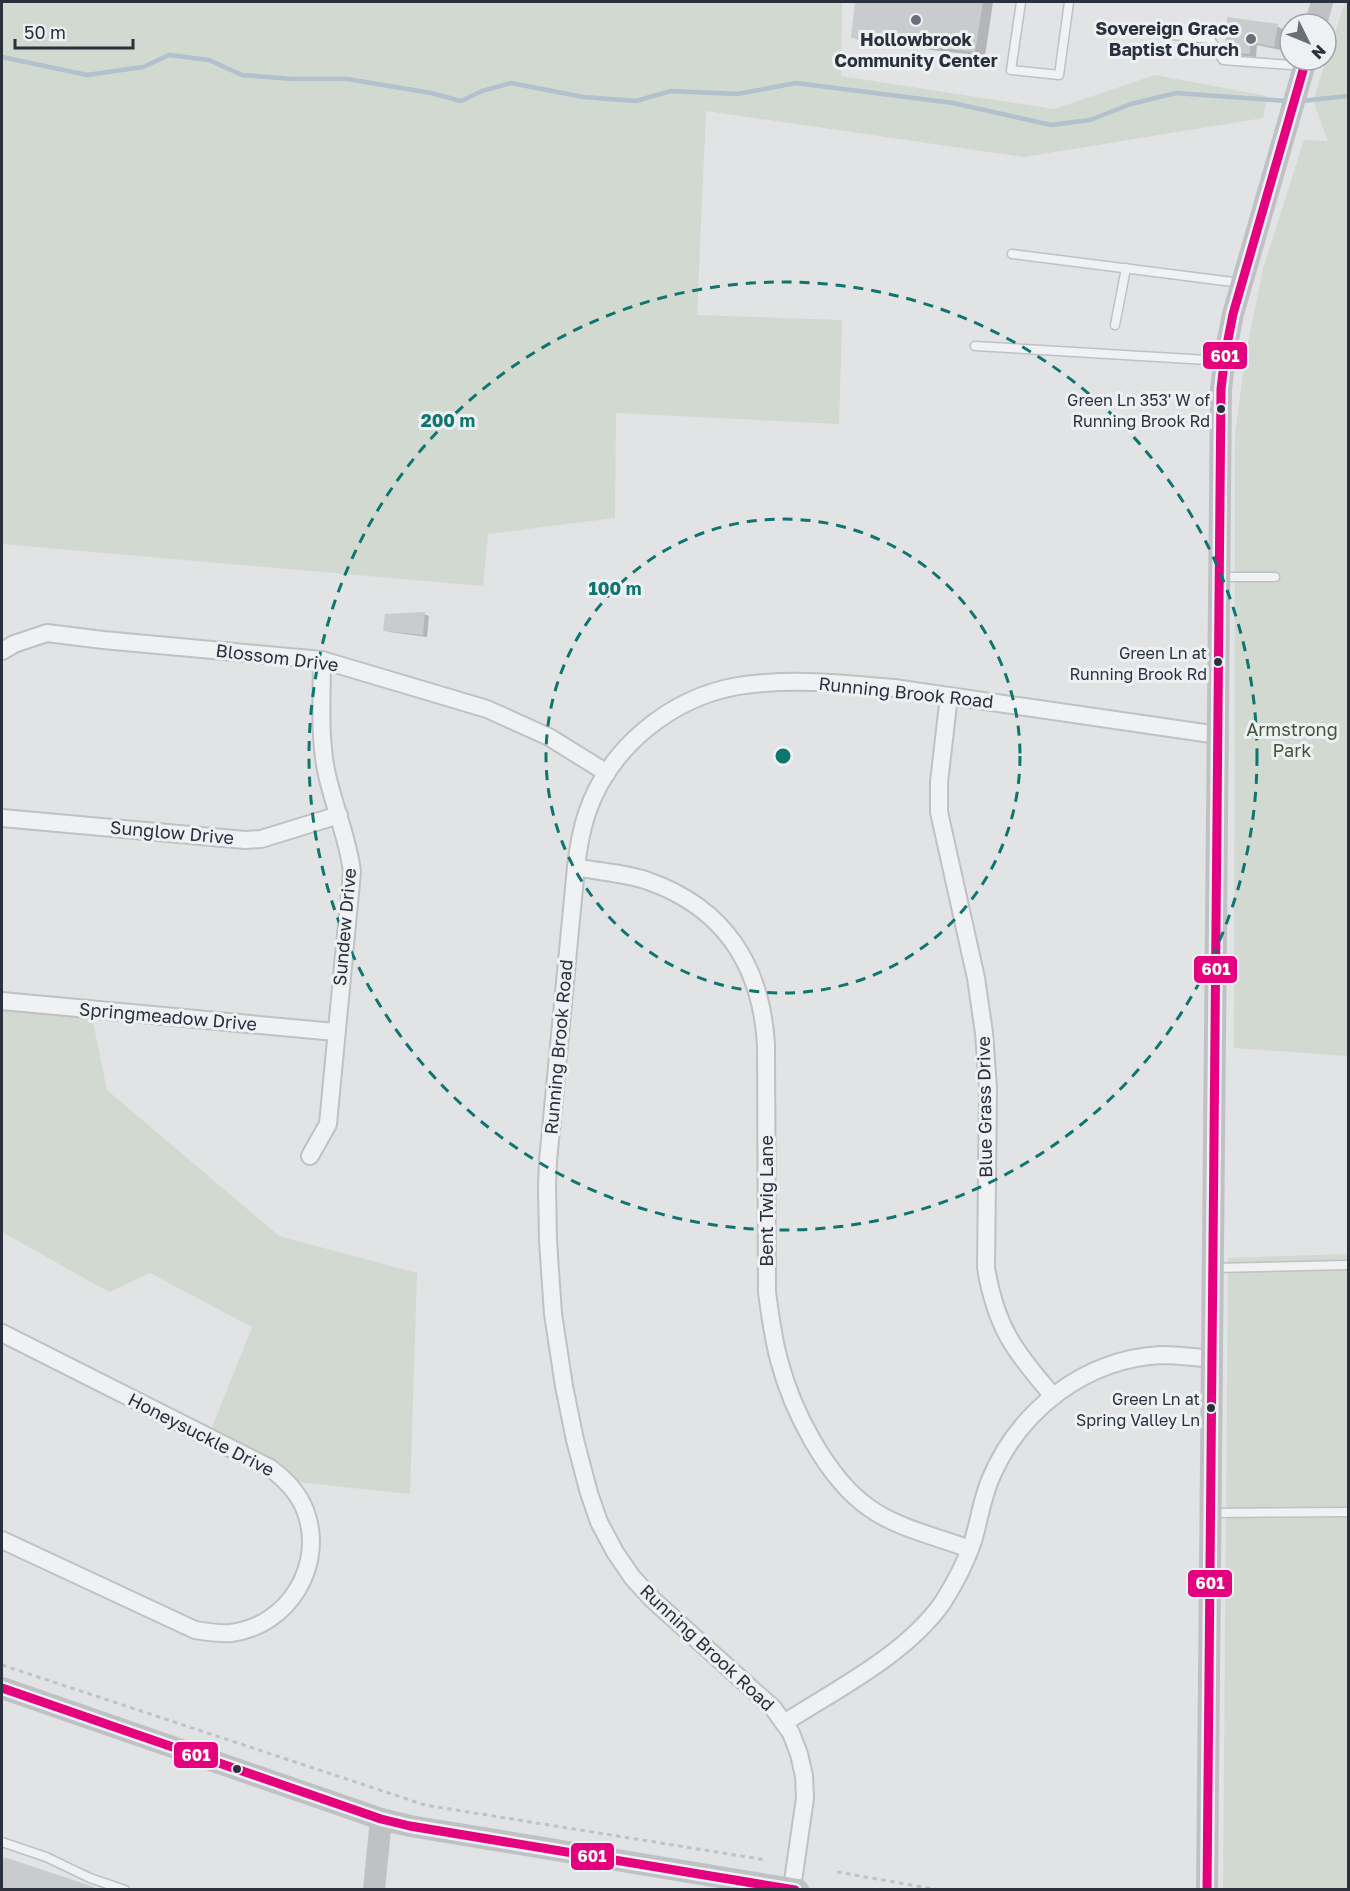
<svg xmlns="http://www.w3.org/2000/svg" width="1350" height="1891" viewBox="0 0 1350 1891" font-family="'Golos Text',sans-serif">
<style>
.green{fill:#d2d9d1}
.shadow{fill:#0003}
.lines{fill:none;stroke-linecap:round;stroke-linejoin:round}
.stream{stroke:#b2c1cd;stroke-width:4.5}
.building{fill:#c9cbcd}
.lane-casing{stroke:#bfc1c3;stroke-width:11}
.street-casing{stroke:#bfc1c3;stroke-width:20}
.path{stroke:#c1c2c5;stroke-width:3;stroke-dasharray:4.5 4.5;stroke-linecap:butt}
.lane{stroke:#eff1f2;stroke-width:8}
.street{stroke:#eff1f2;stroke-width:16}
.secondary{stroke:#bfc1c4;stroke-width:22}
.bus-1-casing{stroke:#eef1f4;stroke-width:14}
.bus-1{stroke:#e5007d;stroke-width:9}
.ring{fill:none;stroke:#0f766e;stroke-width:3;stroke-dasharray:10 8}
.poi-dot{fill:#6a6f77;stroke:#eef1f4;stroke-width:2}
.bus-dot{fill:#2a313c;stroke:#eef1f4;stroke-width:2}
.labels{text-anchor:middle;stroke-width:6;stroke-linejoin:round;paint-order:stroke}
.bus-label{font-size:16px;fill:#2a313c;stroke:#eef1f4;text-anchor:end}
.poi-label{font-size:18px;font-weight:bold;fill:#2a313c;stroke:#eef1f4;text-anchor:end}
.street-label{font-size:18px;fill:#2a313c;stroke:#eef1f4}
.park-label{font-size:18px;fill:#405639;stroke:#eef1f4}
.centre{fill:#0f766e;stroke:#eef1f4;stroke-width:3}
.ring-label{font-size:18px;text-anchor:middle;font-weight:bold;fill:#0f766e;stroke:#eef1f4;stroke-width:6;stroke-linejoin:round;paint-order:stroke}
.line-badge{stroke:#eef1f4;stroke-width:2}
.badge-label{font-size:16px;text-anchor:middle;font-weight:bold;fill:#fff}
</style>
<rect width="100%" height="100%" fill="#e1e3e5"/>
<g class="green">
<path d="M2,2H842L841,76L1054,109L1155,75L1267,96L1263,118L1024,157L706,111L697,315L842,320L839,424L616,413L615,518L488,534L483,586L2,544Z"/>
<path d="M1345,2H1348V1056L1234,1048L1235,434L1246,352L1263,269L1304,140L1328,141L1313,101Z"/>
<path d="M2,1002L92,1017L107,1090L279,1236L417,1273L410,1494L288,1481L210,1432L252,1327L150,1273L109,1292L2,1232Z"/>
<path d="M1348,1254V1889L1223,1890L1228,1258Z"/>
</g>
<g class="shadow">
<path d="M856,2H993L985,56L862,42L853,37Z"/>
<path d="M1277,26L1284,30L1281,50L1257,45L1256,57L1234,55L1227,51Z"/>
<path d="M424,614L429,616L427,637L389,632L385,630Z"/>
</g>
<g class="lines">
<g class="stream">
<path d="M2,57L87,75L143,67L169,55L209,60L242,75L294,79H347L431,93L461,101L482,91L511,83L583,97L636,101L671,91L737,94L796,83L953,103L1051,125L1090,120L1131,104L1176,93L1286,101"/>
<path d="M1301,101L1348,96"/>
</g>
</g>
<g class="building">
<path d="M855,2H983L975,52L851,38Z"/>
<path d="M1227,17L1278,24L1274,47L1250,42V54L1225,52Z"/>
<path d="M425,612L423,635L383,631L385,614Z"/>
<path d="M4,1857L94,1887V1890H2V1864Z"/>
</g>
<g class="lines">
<defs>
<g id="lane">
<path d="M1021,2L1011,70L1059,75L1069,2"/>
<path d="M1173,35L1210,39L1223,60L1304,66"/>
<path d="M1012,254L1241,283"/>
<path d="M1115,325L1126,268"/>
<path d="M975,346L1224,361"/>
<path d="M1221,577H1275"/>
<path d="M1216,1268L1348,1265"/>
<path d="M1213,1513L1348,1512"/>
<path d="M2,1842L46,1857L90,1878L125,1890"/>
</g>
<g id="street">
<path d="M2,651L14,644L47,633L103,640L322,660L487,709L549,737L607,773"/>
<path d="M949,696L939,782V812L976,978L984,1033L988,1088L986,1268C996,1327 1014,1351 1053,1396"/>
<path d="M2,818L245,840L261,839L339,815"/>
<path d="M576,867C599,872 626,873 648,881C725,908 761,966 766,1044L767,1292C770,1315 773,1338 779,1360C792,1410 826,1477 868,1507C896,1528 938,1537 970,1549"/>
<path d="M2,1001L335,1032"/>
<path d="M310,1156L328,1124L352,872C348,837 333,805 326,770C319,734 322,696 322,660"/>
<path d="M2,1333L270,1468C285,1479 298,1492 305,1510C326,1564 289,1626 231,1633C219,1634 207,1632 195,1630L2,1540"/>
<path d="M784,1723C837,1689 907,1654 943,1602C955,1583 966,1562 973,1541C979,1521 982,1499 990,1480C1019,1410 1085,1359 1161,1355C1178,1355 1194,1357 1211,1359"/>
<path d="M792,1888L805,1798L804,1776L799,1754L791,1733L773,1708L652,1599L632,1577L615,1552L599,1522L589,1493L575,1440L564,1386L553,1314L548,1241L547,1186L548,1161L576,867C578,849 581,831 587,813C609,748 670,698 738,686C789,678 842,683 894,688L1218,735"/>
</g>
</defs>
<use href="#lane" class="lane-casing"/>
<use href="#street" class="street-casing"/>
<g class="path">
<path d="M2,1665L425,1805L766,1860"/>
<path d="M837,1872L940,1890"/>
</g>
<use href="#lane" class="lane"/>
<use href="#street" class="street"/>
<g class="secondary">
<path d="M1316,24L1322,2"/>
<path d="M2,1688L381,1819L410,1826L798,1890"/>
<path d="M374,1890L381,1819"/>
<path d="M1207,1890L1221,389L1225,355L1233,314L1306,60"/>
</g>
<defs>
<g id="bus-1">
<path d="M2,1688L381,1819L410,1826L795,1890"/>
<path d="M1207,1890L1221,389L1225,355L1233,314L1306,60"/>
</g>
</defs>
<use href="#bus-1" class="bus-1-casing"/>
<use href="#bus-1" class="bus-1"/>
</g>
<g class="ring">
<circle cx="783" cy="756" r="237"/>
<circle cx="783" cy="756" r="474"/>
</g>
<g class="poi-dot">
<circle cx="916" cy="20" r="6"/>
<circle cx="1251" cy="39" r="6"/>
</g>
<g class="bus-dot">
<circle cx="1221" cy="409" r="5"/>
<circle cx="1218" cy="662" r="5"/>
<circle cx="1211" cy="1408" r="5"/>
<circle cx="237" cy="1769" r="5"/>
</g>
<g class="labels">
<g class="bus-label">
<text x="1210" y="406">Green Ln 353' W of<tspan x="1210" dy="21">Running Brook Rd</tspan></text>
<text x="1207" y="659">Green Ln at<tspan x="1207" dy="21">Running Brook Rd</tspan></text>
<text x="1200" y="1405">Green Ln at<tspan x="1200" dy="21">Spring Valley Ln</tspan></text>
</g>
<g class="poi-label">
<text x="1239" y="35">Sovereign Grace<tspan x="1239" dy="21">Baptist Church</tspan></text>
<text x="916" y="46" text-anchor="middle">Hollowbrook<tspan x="916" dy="21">Community Center</tspan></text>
</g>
<g class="street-label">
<text transform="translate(277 658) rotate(7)" y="6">Blossom Drive</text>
<text transform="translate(906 693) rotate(6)" y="6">Running Brook Road</text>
<text transform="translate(172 833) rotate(5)" y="6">Sunglow Drive</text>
<text transform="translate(345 927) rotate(-85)" y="6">Sundew Drive</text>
<text transform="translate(168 1017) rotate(5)" y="6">Springmeadow Drive</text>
<text transform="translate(559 1047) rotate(-85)" y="6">Running Brook Road</text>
<text transform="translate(985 1107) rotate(-91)" y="6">Blue Grass Drive</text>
<text transform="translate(767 1201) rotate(-90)" y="6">Bent Twig Lane</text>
<text transform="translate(201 1435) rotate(27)" y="6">Honeysuckle Drive</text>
<text transform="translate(707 1648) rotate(43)" y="6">Running Brook Road</text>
</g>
<g class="park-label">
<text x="1292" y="736">Armstrong<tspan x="1292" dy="21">Park</tspan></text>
</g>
</g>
<circle cx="783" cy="756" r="9" class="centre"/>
<g class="ring-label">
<text x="448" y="427">200 m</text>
<text x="615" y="595">100 m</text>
</g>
<g class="line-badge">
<rect x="1202" y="341" width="46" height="29" rx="6" fill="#e5007d"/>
<rect x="1193" y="955" width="45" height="29" rx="6" fill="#e5007d"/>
<rect x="1187" y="1569" width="46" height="29" rx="6" fill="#e5007d"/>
<rect x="173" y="1741" width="46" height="28" rx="6" fill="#e5007d"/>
<rect x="570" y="1842" width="45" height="29" rx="6" fill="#e5007d"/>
</g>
<g class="badge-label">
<text x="1225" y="362">601</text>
<text x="1216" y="975">601</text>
<text x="1210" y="1589">601</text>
<text x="196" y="1761">601</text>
<text x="592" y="1862">601</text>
</g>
<rect width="1350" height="1891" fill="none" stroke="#2a313c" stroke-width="6"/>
<g transform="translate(1308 42) rotate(133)"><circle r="28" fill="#eef1f4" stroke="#a0a4aa" stroke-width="1.5"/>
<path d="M0-4.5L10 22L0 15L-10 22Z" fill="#6a6f77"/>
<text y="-9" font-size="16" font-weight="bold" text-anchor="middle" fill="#2a313c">N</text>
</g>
<path d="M15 39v9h118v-9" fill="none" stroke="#2a313c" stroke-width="3"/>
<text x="24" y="39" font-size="18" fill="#2a313c" stroke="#eef1f4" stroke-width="4.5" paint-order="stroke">50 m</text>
</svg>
